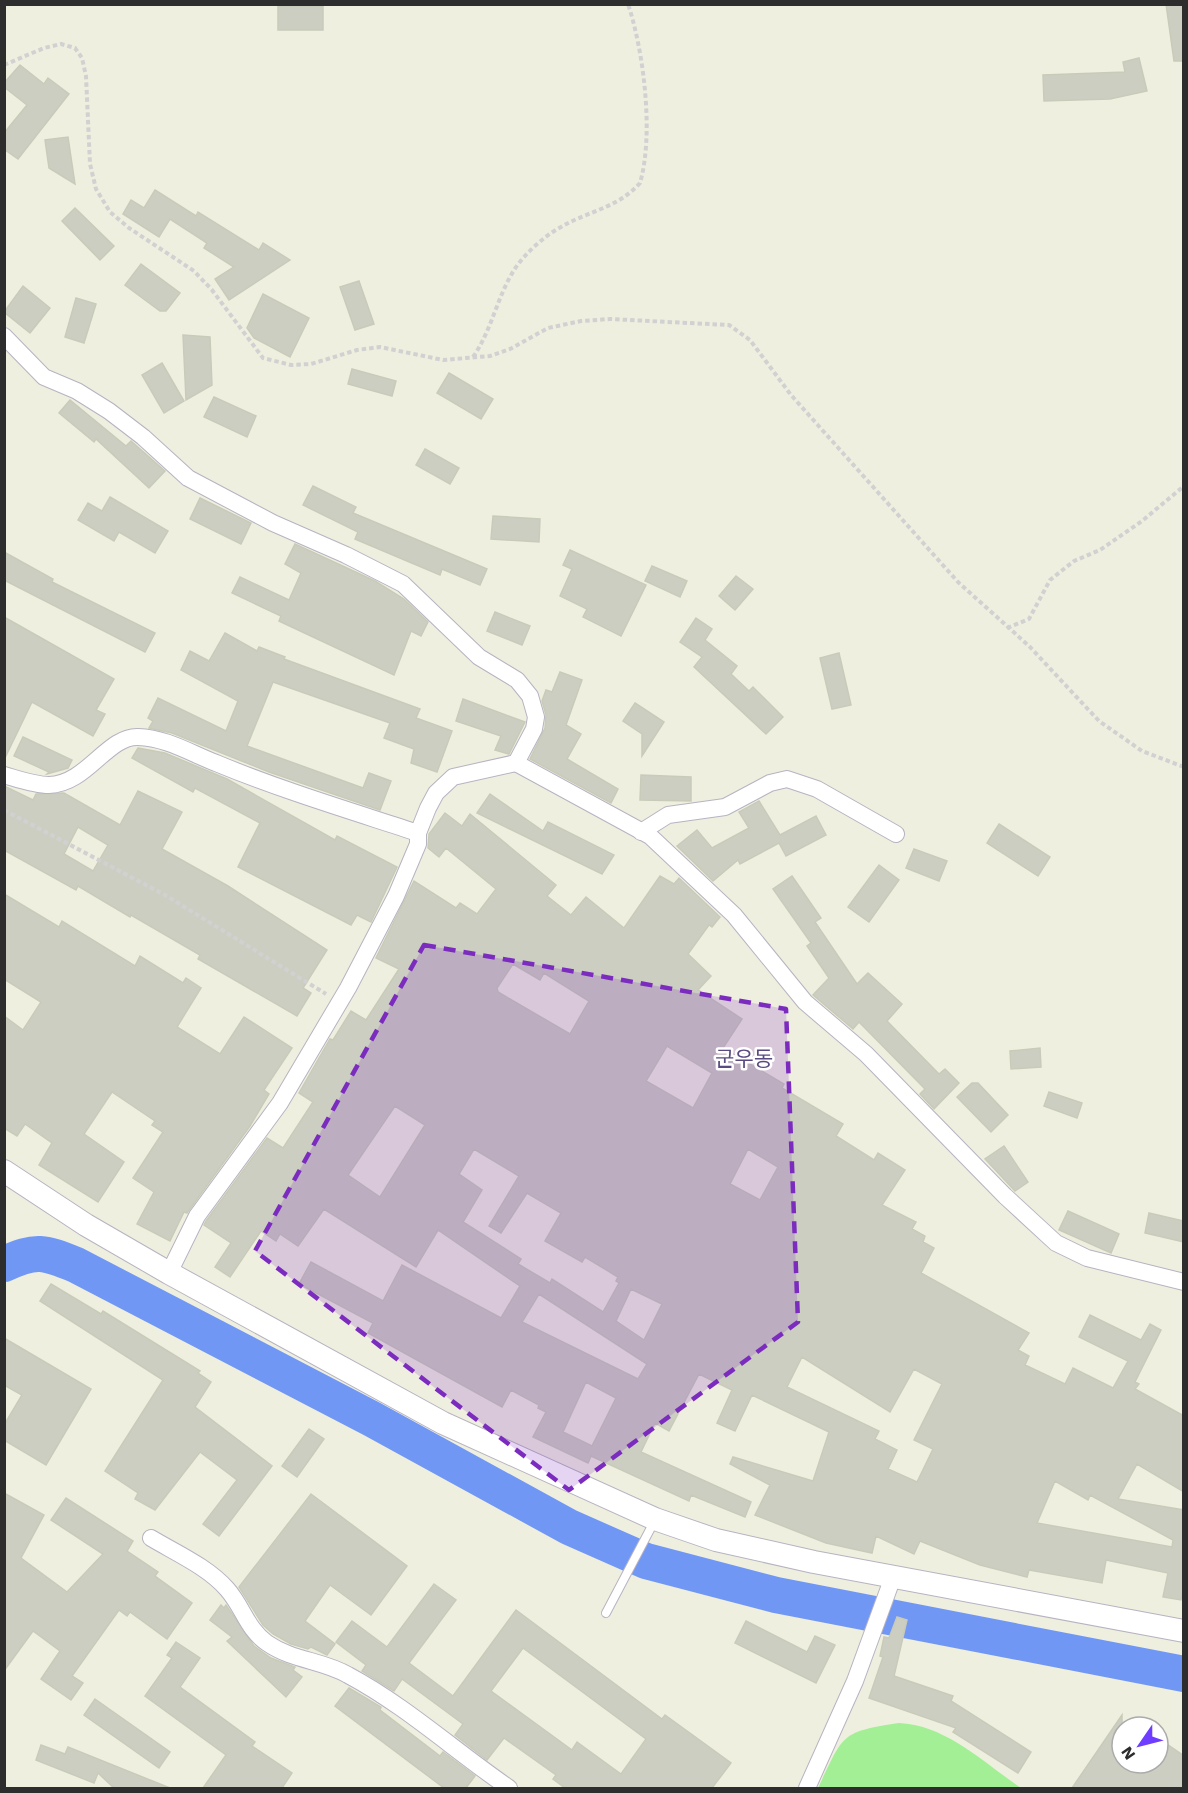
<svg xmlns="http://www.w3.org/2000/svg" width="1188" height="1793" viewBox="0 0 1188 1793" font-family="'Work Sans','Noto Sans KR',sans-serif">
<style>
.pitch{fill:#a2ef96}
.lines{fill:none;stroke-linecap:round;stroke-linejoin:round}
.river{stroke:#7097f4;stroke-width:36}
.building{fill:#cdcec2;stroke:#c9cbb9;stroke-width:1.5;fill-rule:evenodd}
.lane-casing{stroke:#b7b3c1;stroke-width:10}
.street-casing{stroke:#b7b3c1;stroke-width:18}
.secondary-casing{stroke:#b7b3c1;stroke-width:24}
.path{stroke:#d1d1d1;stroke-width:4;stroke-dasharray:4.5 3;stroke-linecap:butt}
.lane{stroke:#fff;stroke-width:8}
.street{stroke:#fff;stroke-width:16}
.secondary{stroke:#fff;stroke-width:22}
.marked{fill:#7b2cbf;fill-opacity:0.2;stroke:#7b2cbf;stroke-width:4.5;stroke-dasharray:12 8;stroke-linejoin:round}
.labels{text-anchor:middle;stroke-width:5;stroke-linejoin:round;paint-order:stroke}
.quarter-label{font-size:21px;fill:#594b81;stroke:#fff}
</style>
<rect width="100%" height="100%" fill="#efefe0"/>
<path class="pitch" d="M899,1723C946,1725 984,1763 1021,1788H818C844,1735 839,1732 899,1723Z"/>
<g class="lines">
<path class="river" d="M4,1264C37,1249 44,1252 76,1265L372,1419L569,1527L646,1561L776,1595L1184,1674"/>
</g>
<g class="building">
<path d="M1166,4H1184V61H1174Z"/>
<rect x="278" y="6" width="45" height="24"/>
<path d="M1139,58L1147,91L1110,99L1044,101L1043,75L1125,72L1123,62Z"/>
<path d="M20,65L44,84L48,78L69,94L18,159L4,149V133L27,105L4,87V83Z"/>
<path d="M68,137L75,184L49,168L45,140Z"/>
<path d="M155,190L196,216L198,212L259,250L263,243L290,260L229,300L215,279L234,267L204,248L207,243L170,219L159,237L123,214L131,200L144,208Z"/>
<path d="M75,208L114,246L100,260L62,221Z"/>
<path d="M141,264L180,293L166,311H160L125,285Z"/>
<path d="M359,281L374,324L355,330L340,287Z"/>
<path d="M23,286L50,308L30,333L4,312Z"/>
<path d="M263,294L309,318L290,357L254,338L247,328Z"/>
<path d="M76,298L96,304L84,343L65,337Z"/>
<path d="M183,335L210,337L212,385L186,400Z"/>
<path d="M162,363L184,401L164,413L142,375Z"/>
<path d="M352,369L396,381L392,396L348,384Z"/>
<path d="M449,373L493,399L481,419L437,393Z"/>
<path d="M214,397L256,416L247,437L204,417Z"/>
<path d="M70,400L126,446L131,441L165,471L149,488L96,439L94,442L59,413Z"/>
<path d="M425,449L459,468L450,484L416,465Z"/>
<path d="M313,486L356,507L353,513L487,569L480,585L442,569L440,575L355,539L358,532L303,505Z"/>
<path d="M110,497L168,531L155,553L119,532L114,541L78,520L88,503L102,511Z"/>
<path d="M200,498L251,523L241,544L190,519Z"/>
<path d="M493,516L540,519L539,542L491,539Z"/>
<path d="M295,544L375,581L404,599L428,622L421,636L411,631L394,675L279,621L281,616L232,593L240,577L289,600L301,573L285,564Z"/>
<path d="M570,550L646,585L621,636L583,617L587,609L560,596L572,569L563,565Z"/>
<path d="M4,552L53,579L52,582L155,633L145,652L4,580Z"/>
<path d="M652,566L687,581L680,597L645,581Z"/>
<path d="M736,576L753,589L735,610L719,596Z"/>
<path d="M495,612L530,626L522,645L487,631Z"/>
<path d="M4,617L114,679L96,710L105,714L93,736L32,702L4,760Z"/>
<path d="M696,618L712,629L705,640L737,666L731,674L749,691L753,687L783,717L766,734L694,667L702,657L680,642Z"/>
<path d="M225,633L257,651L259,647L285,657L284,659L420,709L416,718L452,731L437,772L411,763L414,749L384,738L390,723L273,682L247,746L363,788L369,773L391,781L380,810L269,772L172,733L149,728L153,721L148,718L158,698L226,731L238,701L181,670L190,651L209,661Z"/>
<path d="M839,653L851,705L832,709L820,658Z"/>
<path d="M560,672L582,680L566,725L581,734L567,759L618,789L611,803L530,759L545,728L546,715L542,701L546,690L552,692Z"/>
<path d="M463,699L525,722L509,754L495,750L501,736L456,721Z"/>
<path d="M635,703L664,722L642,756V734L623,721Z"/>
<path d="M23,737L72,760L68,768L47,774L49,772L14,756Z"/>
<path d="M138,748L165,753L227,779L335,840L337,836L397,867L371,922L357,915L351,925L238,867L260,823L195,788L193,792L132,758Z"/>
<path d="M641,775L691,777V801L640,800Z"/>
<path d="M4,786L33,800L36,794L64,793L120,825L138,791L182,812L162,849L228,886L327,950L303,988L311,993L297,1016L198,959L200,955L131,915L130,917L78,886L76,890L4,850ZM78,827L108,845L93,871L64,854Z"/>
<path d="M490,794L543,831L548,822L614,855L602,874L477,813Z"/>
<path d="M759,801L780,835L816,816L826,835L786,856L779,843L740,864L738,860L713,881L677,846L697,830L712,848L749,828L739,812Z"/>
<path d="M445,813L462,826L470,814L556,885L547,896L571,915L586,897L624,928L660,876L674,884L679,878L720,917L712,927L709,925L688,954L711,976L698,990L742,1019L723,1048L784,1084L782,1088L843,1124L836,1136L874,1160L878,1153L905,1170L882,1205L916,1222L912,1229L925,1236L923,1242L934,1248L921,1273L1029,1333L1018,1350L1029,1356L1025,1365L1065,1384L1073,1368L1113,1388L1128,1361L1079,1337L1090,1315L1141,1340L1150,1324L1161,1330L1135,1382L1139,1384L1135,1389L1184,1416V1492L1137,1464L1118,1499L1184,1510V1585L1181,1600L1163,1597L1168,1573L1106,1560L1102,1583L1029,1570L1027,1577L980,1565L920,1541L914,1554L876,1536L872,1553L826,1543L755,1515L770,1485L730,1464L733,1457L813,1481L829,1432L752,1395L735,1431L717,1423L732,1390L699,1374L669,1431L655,1423L641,1452L751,1502L745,1517L691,1495L689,1501L591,1456L588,1463L533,1437L546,1412L538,1408L539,1405L511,1390L502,1407L368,1333L373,1323L299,1284L311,1262L383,1301L402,1265L501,1318L520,1286L438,1230L416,1267L324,1209L298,1246L280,1234L276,1241L261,1231L230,1277L215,1267L231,1243L204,1225L206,1221L267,1138L283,1148L313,1102L299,1093L330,1039L333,1040L351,1011L366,1020L399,969L376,958L414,881L456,908L460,903L477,914L496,889L446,848L439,857L428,848L429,834ZM513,964L540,980L544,973L589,1001L570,1034L498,992L497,988ZM667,1046L712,1073L693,1108L646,1081ZM395,1106L425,1125L380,1197L348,1175ZM474,1149L519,1176L489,1226L501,1233L527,1193L561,1213L545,1241L582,1262L585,1257L618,1277L616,1281L619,1283L603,1312L552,1279L550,1283L518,1264L521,1259L463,1222L482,1190L459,1174ZM748,1149L778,1167L760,1200L730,1184ZM631,1289L662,1304L644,1340L616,1321ZM539,1294L647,1364L638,1379L522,1322ZM802,1357L890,1412L914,1369L942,1384L914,1440L933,1449L917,1482L888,1469L897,1450L875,1439L879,1431L787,1387ZM586,1382L616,1398L592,1446L563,1432ZM1055,1481L1088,1500L1090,1495L1173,1540L1172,1547L1037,1523Z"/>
<path d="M999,824L1050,857L1038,876L987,843Z"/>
<path d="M914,849L947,861L939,881L906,868Z"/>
<path d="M879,865L899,880L869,922L848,907Z"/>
<path d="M792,876L821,918L815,922L857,984L868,973L902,1004L887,1021L939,1074L945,1069L959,1083L934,1109L920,1094L925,1089L859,1022L853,1029L813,995L829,978L807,946L811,943L773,889Z"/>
<path d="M4,894L59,927L62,921L135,966L140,956L183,983L186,978L201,988L177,1027L220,1054L244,1017L292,1048L264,1090L269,1094L250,1126L187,1213L184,1212L170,1241L137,1224L154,1192L133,1178L163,1132L152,1125L155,1121L112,1092L84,1134L124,1162L98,1202L39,1165L52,1143L25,1124L17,1136L4,1128V1016L23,1030L41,1002L4,979Z"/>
<path d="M1040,1048L1041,1067L1011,1069L1010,1051Z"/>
<path d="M972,1083H978L1008,1115L991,1132L957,1097Z"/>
<path d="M1049,1092L1082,1103L1077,1118L1044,1106Z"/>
<path d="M1004,1146L1028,1182L1015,1191L985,1159Z"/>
<path d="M1068,1211L1119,1234L1111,1253L1059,1230Z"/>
<path d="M1149,1213L1184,1221V1242L1145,1233Z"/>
<path d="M51,1284L101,1314L103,1311L200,1371L198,1373L211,1382L195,1407L272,1466L219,1536L203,1524L237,1480L200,1452L155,1510L135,1499L138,1493L105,1471L163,1380L40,1301Z"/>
<path d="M4,1338L91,1389L46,1465L4,1440V1425L22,1395L4,1385Z"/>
<path d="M309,1429L324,1439L297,1477L282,1466Z"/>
<path d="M4,1493L44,1515L21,1558L67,1592L103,1554L51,1520L66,1498L133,1541L127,1551L158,1572L155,1576L192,1603L167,1639L130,1612L127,1616L119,1610L72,1676L83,1683L71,1700L41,1679L60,1651L33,1631L4,1671Z"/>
<path d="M311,1494L407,1566L371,1615L330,1585L305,1621L335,1644L327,1655L311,1647L308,1649L291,1644L273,1634L263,1625L239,1587Z"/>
<path d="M434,1584L456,1600L409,1663L453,1696L516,1610L662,1719L665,1715L731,1763L712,1788H565L553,1779L556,1775L504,1738L487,1760L455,1735L463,1724L402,1679L394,1691L362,1671L366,1665L336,1642L352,1621L387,1647ZM523,1648L646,1739L621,1774L577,1742L572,1750L491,1691Z"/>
<path d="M221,1605L224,1608L226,1605L254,1646L271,1658L295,1667L293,1670L302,1677L286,1697L227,1641L232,1637L210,1620Z"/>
<path d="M897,1617L907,1620L894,1676L953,1696L951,1701L1031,1752L1018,1773L953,1732L956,1728L869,1698L883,1657L880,1656L884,1637L889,1638Z"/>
<path d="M746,1621L807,1652L815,1636L835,1645L816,1683L735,1643Z"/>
<path d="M176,1642L200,1658L180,1687L255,1742L252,1746L292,1773L282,1788H203L226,1755L145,1696L172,1658L167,1655Z"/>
<path d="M349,1688L381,1707L380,1710L440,1756L443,1752L475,1776L466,1788H444L335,1706Z"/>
<path d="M95,1699L170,1752L159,1768L84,1715Z"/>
<path d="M1122,1715V1763H1158V1738L1184,1756V1788H1072Z"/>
<path d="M41,1745L65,1754L68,1747L170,1788H114L98,1773L94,1783L36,1760Z"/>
</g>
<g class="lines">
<defs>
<path id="lane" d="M606,1613L655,1520"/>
<g id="street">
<path d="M4,336L44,377L77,391L109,411L143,437L188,478L273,523L346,555L403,584L479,657L517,680L530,696L536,717L534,729L516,763L453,777L436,793L428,808L418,833V844L396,896L348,988L280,1103L197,1216L169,1273"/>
<path d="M516,763L650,836L734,915L805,1002L866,1054L1005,1196L1056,1243L1087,1258L1184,1282"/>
<path d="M4,775C18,779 35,785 49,785C87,784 107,736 138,737C167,738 190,753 216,763C281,790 351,811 418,833"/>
<path d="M641,832L668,815L725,807L770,783L787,779L817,789L896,834"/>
<path d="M151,1538C176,1553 208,1567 227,1589C243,1607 247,1629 267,1643C293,1661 322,1660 348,1675C406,1706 455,1751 509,1788"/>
<path d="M807,1788L855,1681L893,1577"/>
</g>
<path id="secondary" d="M4,1171L86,1225L169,1273L443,1423L655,1519L716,1540L814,1562L1184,1631"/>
</defs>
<use href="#lane" class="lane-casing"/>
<use href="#street" class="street-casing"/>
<use href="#secondary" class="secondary-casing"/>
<g class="path">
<path d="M4,65L44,48L61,44L75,48L82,58L86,76L90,164L96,189L110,212L129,228L194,271L212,290L263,358L291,365L311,364L357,350L380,347L443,360L490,356L510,349L548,328L581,321L610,319L729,325L750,340L791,395L958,582L1029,646L1099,721L1142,751L1184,767"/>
<path d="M473,357C495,326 499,283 525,256C535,245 548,234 561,227C588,211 618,208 640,183C654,135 644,52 628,4"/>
<path d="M1007,628L1029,619L1050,580L1074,561L1100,550L1142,521L1184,486"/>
<path d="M4,810L165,895L326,994"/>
</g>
<use href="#lane" class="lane"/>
<use href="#street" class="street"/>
<use href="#secondary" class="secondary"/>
</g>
<path class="marked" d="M424,945L786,1009L798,1322L569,1490L255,1251Z"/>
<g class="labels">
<g class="quarter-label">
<text x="744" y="1066">군우동</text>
</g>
</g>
<rect width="1188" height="1793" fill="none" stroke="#2d2d2d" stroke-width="12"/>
<g transform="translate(1140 1745) rotate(235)"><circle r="28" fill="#ffffff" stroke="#ababab" stroke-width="1.5"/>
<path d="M0-4.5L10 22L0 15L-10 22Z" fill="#6e3dff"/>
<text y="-9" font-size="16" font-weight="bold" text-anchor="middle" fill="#2d2d2d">N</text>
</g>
</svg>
